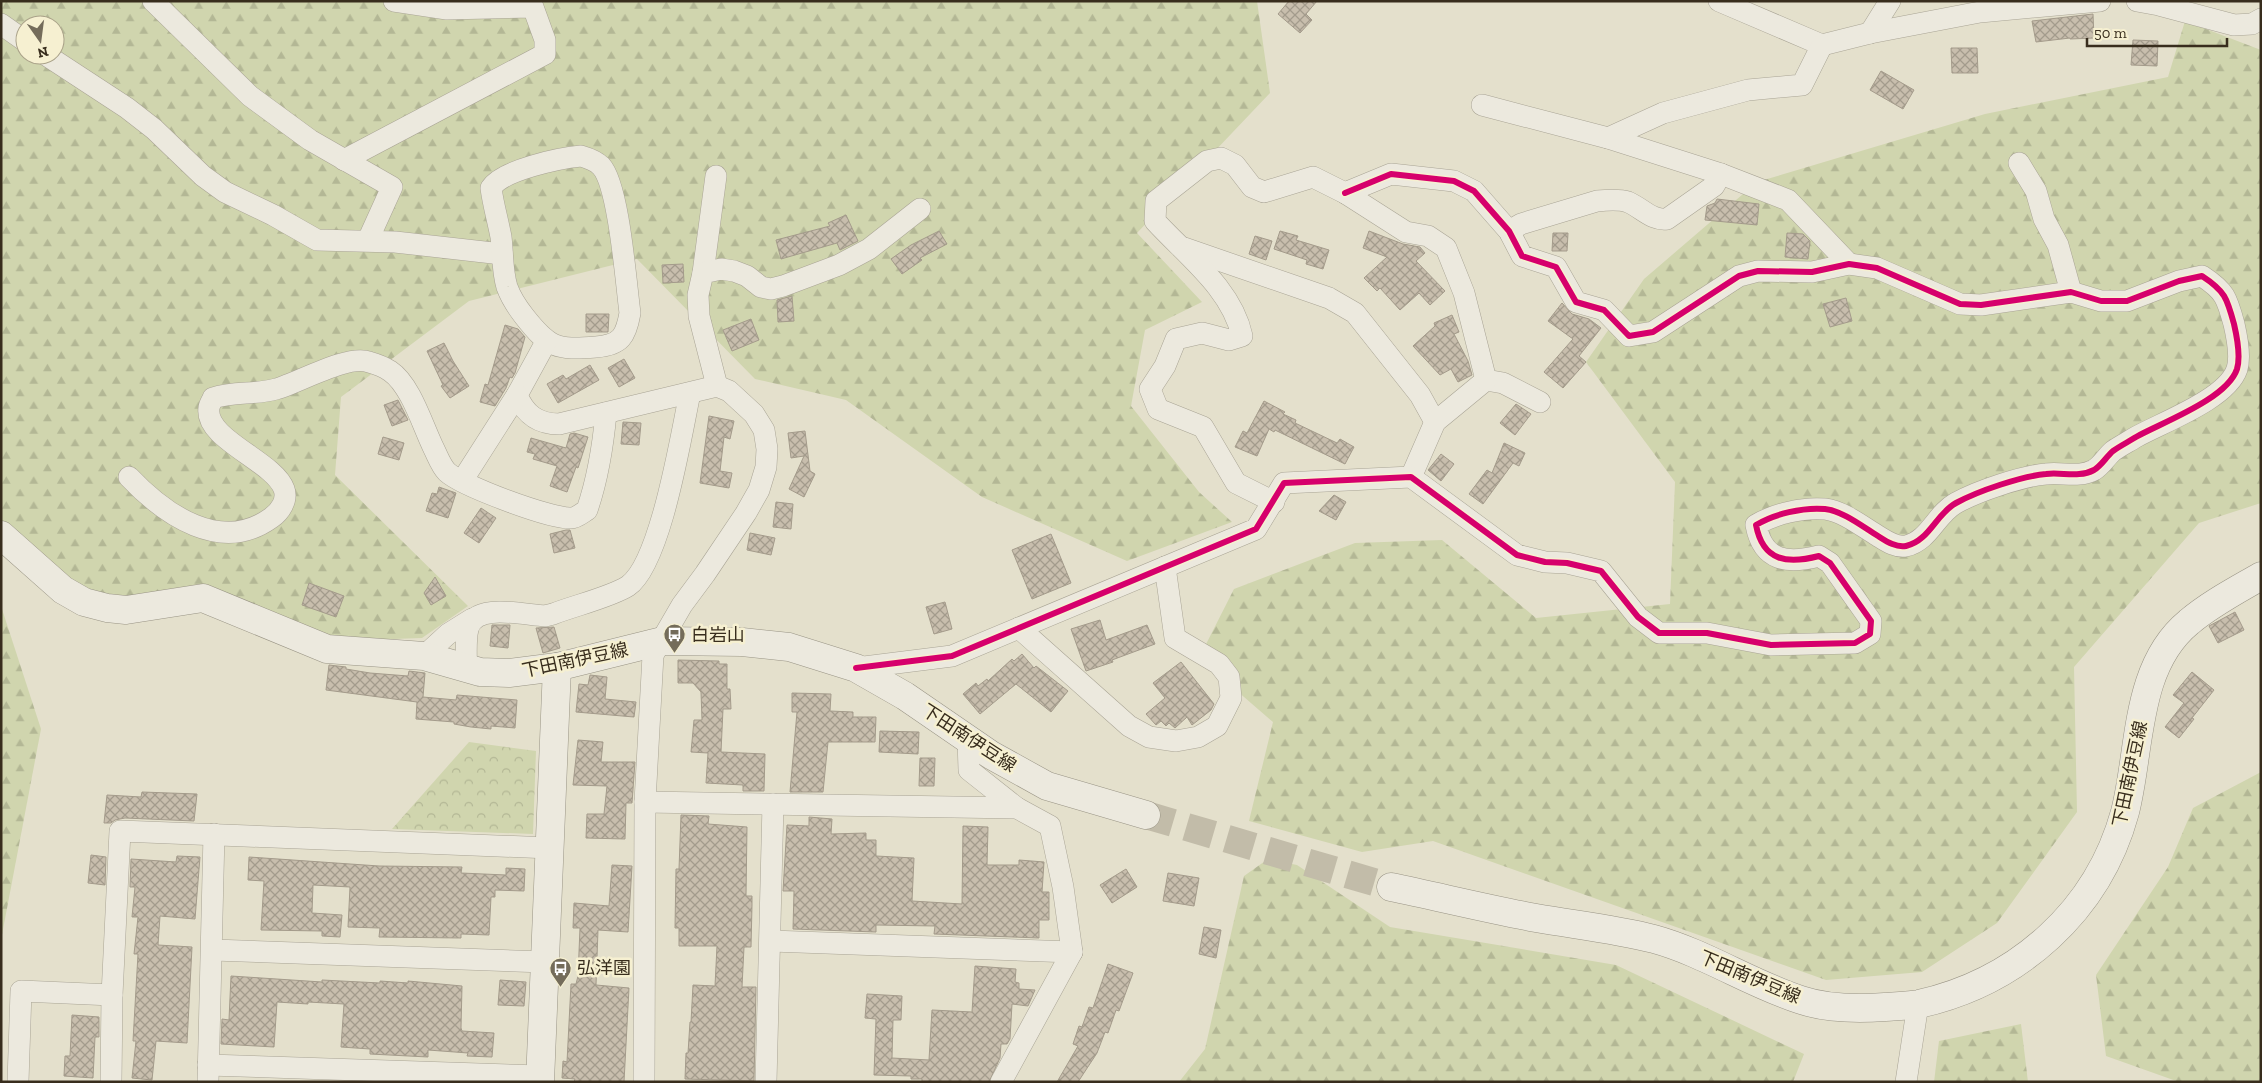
<svg xmlns="http://www.w3.org/2000/svg" width="2262" height="1083" viewBox="0 0 2262 1083" font-family="'Zilla Slab','Noto Sans JP',serif">
<style>
.forest{fill:url(#forest-firs);fill-rule:evenodd}
.park{fill:url(#park-crowns)}
.building{fill:url(#building-cross-hatch);stroke:#a49b8b}
.lines{fill:none;stroke-linecap:round;stroke-linejoin:round}
.secondary-tunnel{stroke:#c2bca9;stroke-width:28;stroke-dasharray:28 14;stroke-linecap:butt}
.street-casing{stroke:#a9a495;stroke-width:22}
.secondary-casing{stroke:#999485;stroke-width:29}
.street{stroke:#ece9de;stroke-width:21}
.secondary{stroke:#ece9de;stroke-width:28}
.cycleway-casing{stroke:#f6f0d1;stroke-width:9}
.cycleway{stroke:#d6006c;stroke-width:6}
.labels{text-anchor:middle;stroke-width:5;stroke-linejoin:round;paint-order:stroke}
.poi-label{font-size:18px;fill:#382d1d;stroke:#f6f0d1;text-anchor:start}
.street-label{font-size:18px;fill:#382d1d;stroke:#f6f0d1}
</style>
<defs>
<pattern id="forest-firs" width="22" height="20" patternUnits="userSpaceOnUse" patternTransform="scale(1.25)"><rect width="22" height="20" fill="#d0d5ae"/><path d="M5 1l3.5 6h-7zM16 11l3.5 6h-7z" fill="#b3b795"/></pattern>
<pattern id="park-crowns" width="20" height="18" patternUnits="userSpaceOnUse" patternTransform="scale(1.25)"><rect width="20" height="18" fill="#d0d5ae"/><path d="M2 6a3 3 0 1 1 6 0M12 15a3 3 0 1 1 6 0" fill="none" stroke="#b3b795"/></pattern>
<pattern id="building-cross-hatch" width="8" height="8" patternUnits="userSpaceOnUse" patternTransform="scale(1.25)"><rect width="8" height="8" fill="#c8bead"/><path d="M0 0l8 8M0 8l8-8" fill="none" stroke="#a39b8c"/></pattern>
</defs>
<rect width="100%" height="100%" fill="#e4e0cc"/>
<g class="forest">
<path d="M1,1H1257L1270,93L1137,233L1202,302L1145,330L1131,406L1199,492L1232,522L1127,561L982,497L846,400L755,379L637,259L469,301L341,397L335,475L468,606L422,638L307,642L203,598L84,602L1,531ZM25,25H55V55H25Z"/>
<path d="M2185,21L2261,50V503L2199,523L2074,667L2077,812L1997,923L1922,972L1826,980L1433,841L1362,852L1249,821L1273,722L1199,658L1234,589L1355,543L1442,540L1536,618L1670,604L1675,482L1586,362L1644,279L1757,182L1985,114L2168,77Z"/>
<path d="M1,606L41,729L1,940Z"/>
<path d="M2261,772V1082H2179L2106,1056L2096,975L2168,867L2193,808Z"/>
<path d="M1268,859L1297,865L1390,927L1616,965L1804,1054L1793,1082H1179L1205,1049L1244,876Z"/>
<path d="M2021,1024L2028,1082H1934L1939,1041Z"/>
</g>
<path class="park" d="M469,742L536,751L533,834L392,829Z"/>
<g class="building">
<path d="M1289,1H1317L1306,14L1312,20L1300,33L1278,14Z"/>
<path d="M2093,14L2094,38L2070,39V38L2036,42L2032,21Z"/>
<path d="M2133,40L2158,41L2157,66L2131,65Z"/>
<path d="M1951,48H1977L1978,73H1952Z"/>
<path d="M1881,71L1914,90L1903,109L1870,90Z"/>
<path d="M1717,199L1759,204L1757,225L1705,220L1707,206L1715,203Z"/>
<path d="M846,215L858,241L840,250L837,243L781,259L776,240L830,226L828,223Z"/>
<path d="M939,231L947,244L920,258L922,260L902,274L891,259L911,245Z"/>
<path d="M1280,231L1298,236L1296,240L1329,250L1323,269L1306,264L1307,260L1274,249Z"/>
<path d="M1369,231L1403,244L1420,247L1425,253L1416,261L1445,291L1430,305L1419,293L1400,310L1380,288L1377,291L1364,278L1387,257L1363,248Z"/>
<path d="M1553,233H1568L1567,251H1552Z"/>
<path d="M1787,233L1803,234L1810,241L1808,259L1785,257Z"/>
<path d="M1255,236L1272,241L1266,260L1249,254Z"/>
<path d="M683,264L684,282L663,283L662,265Z"/>
<path d="M792,296L794,321L778,322L777,300Z"/>
<path d="M1846,298L1852,321L1830,327L1823,304Z"/>
<path d="M1562,303L1572,314L1589,319L1601,328L1579,356L1586,362L1563,388L1544,372L1573,339L1548,321Z"/>
<path d="M586,314H609L608,332H586Z"/>
<path d="M1452,315L1459,332L1454,334L1468,361L1472,375L1458,382L1451,369L1440,375L1413,346L1435,326L1434,323Z"/>
<path d="M751,319L759,340L732,351L723,330Z"/>
<path d="M505,325L518,329L525,337L515,373L512,378L510,377L506,388L495,406L480,402L485,384L488,385Z"/>
<path d="M444,343L453,361L469,386L450,398L441,386L443,385L427,351Z"/>
<path d="M624,359L635,378L619,387L608,368Z"/>
<path d="M590,365L599,380L558,403L547,384L563,375L566,379Z"/>
<path d="M398,400L408,420L392,426L384,405Z"/>
<path d="M1264,401L1285,412L1283,414L1296,420L1295,423L1337,443L1340,439L1354,447L1345,464L1275,430L1274,432L1269,429L1257,456L1235,447L1243,431L1247,433Z"/>
<path d="M1516,404L1531,414L1515,435L1500,423Z"/>
<path d="M709,416L734,421L730,439L724,437L720,471L732,473L729,488L700,483Z"/>
<path d="M623,422L641,423L639,445L621,444Z"/>
<path d="M805,431L810,471L815,474L804,497L789,489L804,456L791,458L788,433Z"/>
<path d="M574,433L588,437L578,468L576,467L567,492L550,486L557,466L533,459L535,454L527,452L531,438L566,448L570,434Z"/>
<path d="M383,437L404,443L399,460L378,454Z"/>
<path d="M1504,443L1525,453L1519,466L1513,463L1483,504L1469,494L1487,470L1492,473Z"/>
<path d="M1441,454L1454,464L1441,481L1428,470Z"/>
<path d="M439,487L456,493L448,518L426,511L432,493L437,494Z"/>
<path d="M1334,495L1346,502L1336,520L1319,511Z"/>
<path d="M776,502L793,504L791,529L773,527Z"/>
<path d="M481,508L496,518L479,543L464,533Z"/>
<path d="M566,530H570L575,548L554,553L550,534Z"/>
<path d="M750,533L775,538L771,555L747,550Z"/>
<path d="M1051,534L1071,583L1032,599L1012,550Z"/>
<path d="M435,577L446,596L431,605L424,593Z"/>
<path d="M309,583L344,596L336,617L302,605Z"/>
<path d="M945,602L952,629L934,634L926,607Z"/>
<path d="M2235,612L2244,630L2218,643L2209,626Z"/>
<path d="M1100,620L1106,640L1147,625L1155,644L1112,660L1113,662L1086,671L1071,629Z"/>
<path d="M492,625H510L508,648L490,646Z"/>
<path d="M554,627L560,648L543,653L536,628Z"/>
<path d="M1022,654L1034,668L1036,666L1068,691L1051,712L1016,684L980,714L963,694L976,683L978,686L987,679L988,681L1012,659L1014,661Z"/>
<path d="M678,660L719,661V664H727V689H730L731,709H723L721,752L765,754L764,791H743V785L706,783L708,753L691,752L694,720H702L701,692L693,683H678Z"/>
<path d="M1181,662L1214,704L1211,710L1192,725L1187,717L1175,728L1169,723L1166,726L1161,721L1156,725L1146,714L1165,698L1153,683Z"/>
<path d="M329,665L346,667V669L370,673L408,676L409,671L425,673L423,697L456,700L457,695L517,700L515,728L491,726V729L471,727L454,724V722L416,719L417,702L326,690Z"/>
<path d="M2192,672L2214,690L2192,718L2194,719L2179,738L2165,727L2184,703L2173,695Z"/>
<path d="M590,675L607,677L605,699L636,702L634,717L576,712L579,684L588,685Z"/>
<path d="M792,693L831,694L830,711L853,712V717H876L875,742H828L823,792H790L797,712H792Z"/>
<path d="M880,731L919,732L918,754L879,752Z"/>
<path d="M578,740L603,742L601,762H635L632,803H626L625,839L586,838L587,814H604L607,786L573,785Z"/>
<path d="M920,758H935L934,786H919Z"/>
<path d="M142,792L197,794L194,821L125,818L115,820L111,823H104L107,795L141,797Z"/>
<path d="M681,815L709,816L708,824L747,827L746,896H752V905L751,947H744L742,987H756L754,1081L685,1079L686,1053H688L690,1022H691L693,985L715,986L717,946H679V928H675L676,869H679Z"/>
<path d="M809,817L832,819L831,834L866,833V840H876V856L914,858L912,901L962,904L963,826L988,827L987,865H1019V860L1044,862L1042,892H1049V920H1039V938L934,934L935,926L876,925V932L793,929L794,891H783L787,825L809,826Z"/>
<path d="M91,855L106,857L105,885L88,883Z"/>
<path d="M177,856L200,857L195,919L160,916L158,945L192,947L187,1043L156,1041L152,1080L132,1078L136,1041H133L138,954H134L138,917H132L135,887H130L131,859L176,862Z"/>
<path d="M249,857L379,866L462,867L461,873L506,875V868L525,869L524,891L495,890V897H491L489,935L461,934V938L379,937L380,928L348,927L350,887L313,885L312,913L342,915L340,937L322,936V931L261,930L264,881L248,880Z"/>
<path d="M612,865L632,866L628,932L598,930L596,985L629,988L624,1082H574L575,1079L562,1078L563,1061L567,1062L571,984H576L578,976L580,928H573L574,903L609,906Z"/>
<path d="M1126,869L1137,887L1112,903L1100,885Z"/>
<path d="M1168,873L1199,878L1194,906L1163,901Z"/>
<path d="M1204,927L1221,930L1216,958L1199,954Z"/>
<path d="M1108,964L1133,973L1119,1011L1116,1010L1108,1033L1105,1032L1097,1053L1078,1082H1057L1078,1046L1073,1044L1079,1026L1082,1027L1089,1007L1093,1008Z"/>
<path d="M975,966L1016,969L1015,982L1019,983V989L1035,990L1028,1006L1012,1004L1010,1039L1007,1044H1001L1000,1058L989,1082H922V1079H911V1076L874,1075L876,1019L865,1018L867,994L902,996L901,1020H893L892,1058L929,1060L932,1010L972,1012Z"/>
<path d="M231,976L322,982V980L380,983V981L408,983V981L462,986L461,1028L462,1031L494,1033L492,1057L467,1056L468,1053L428,1050V1057L370,1054V1049L341,1047L344,1004L308,1002V1004L277,1002L274,1047L221,1044L222,1019L229,1020Z"/>
<path d="M500,980L526,982L524,1006L498,1005Z"/>
<path d="M72,1015L99,1017V1037H95L93,1078L64,1076L65,1056H70Z"/>
</g>
<g class="lines">
<path class="secondary-tunnel" d="M1146,815L1391,887"/>
<defs>
<g id="street">
<path d="M153,1L250,96L310,140L392,187L368,240"/>
<path d="M1719,1L1822,45L1870,33L1980,12L2100,1"/>
<path d="M2137,1L2159,5L2234,25L2252,24L2261,19"/>
<path d="M1,24L25,41"/>
<path d="M1870,33L1890,1"/>
<path d="M46,55L127,108L154,129L203,176L225,192L273,215L317,240L395,242L502,254"/>
<path d="M1482,105L1608,138L1721,174L1788,200L1849,264"/>
<path d="M1608,138L1663,113L1748,90L1802,85L1822,45"/>
<path d="M581,156C588,158 596,161 601,166C619,185 626,284 630,313C626,336 621,345 596,347C556,350 549,348 524,316C517,307 511,298 507,287C502,271 503,253 501,237C498,221 493,204 491,188C502,170 560,158 581,156Z"/>
<path d="M344,160L545,54V40L533,7L447,9L394,1"/>
<path d="M2019,163L2036,191L2044,219L2058,245L2071,292"/>
<path d="M1509,231L1521,224L1597,201C1607,200 1619,199 1628,202C1642,208 1652,221 1667,219L1714,186L1721,174"/>
<path d="M1184,248L1329,298L1355,313L1420,395L1435,422"/>
<path d="M703,273L716,176"/>
<path d="M546,342L517,395C525,414 537,424 559,424L717,386L729,391L754,414L764,430L767,449L766,467L759,490L746,513L705,574L682,605L653,655L645,802L644,1082"/>
<path d="M717,386L699,316L698,295L703,273L721,269L734,271L747,276L761,287L771,289L783,286L839,265L869,249L920,209"/>
<path d="M129,477C165,515 221,554 271,518C280,512 288,500 284,489C274,461 204,439 209,408C209,405 212,401 213,398C235,391 254,395 276,389C298,383 348,354 369,362C376,364 384,367 390,371C411,385 423,427 434,449C438,457 441,466 447,472C462,486 551,519 571,518C577,518 582,513 587,510C598,478 603,446 606,413"/>
<path d="M1411,477L1435,422L1486,380L1503,383L1540,402"/>
<path d="M462,481L517,395"/>
<path d="M1274,502L1236,483L1203,427L1158,409L1150,389L1165,366L1176,339L1202,333L1229,340L1242,336C1232,289 1187,256 1155,221L1156,201L1207,161L1221,158L1235,165L1252,187L1264,192L1313,177L1345,193L1406,232L1428,236L1446,248L1464,293L1486,380"/>
<path d="M1019,628L1129,726L1149,737L1176,741L1198,737L1217,726L1231,698L1229,677L1219,664L1175,638L1165,567"/>
<path d="M424,656L448,634L472,619"/>
<path d="M466,668C467,656 465,641 468,629C474,602 524,615 545,616L553,614C573,606 611,597 628,586C661,563 681,435 690,393"/>
<path d="M856,668L952,656L1256,529L1284,483L1411,477L1517,555L1545,562L1567,563L1601,571L1638,617L1659,633H1707L1771,645L1855,643L1870,634L1871,621L1830,563L1819,556C1788,564 1763,562 1756,525C1774,514 1803,507 1825,509C1843,511 1863,527 1878,536C1886,541 1896,548 1906,546C1929,541 1936,514 1956,503C1978,491 2022,476 2046,474C2062,472 2079,478 2094,470C2102,465 2106,457 2113,451C2120,446 2128,442 2136,437C2163,422 2227,399 2237,369C2241,356 2237,337 2234,324C2227,298 2225,291 2202,276L2179,281L2127,301H2101L2071,292L1981,305L1960,304L1877,268L1849,264L1812,272L1758,271L1739,276L1653,332L1629,336L1604,310L1576,302L1556,267L1522,256L1509,231L1474,191L1454,181L1391,174L1345,193"/>
<path d="M968,739L969,770L1017,808"/>
<path d="M645,802L1017,808L1050,826L1063,887L1072,952L1001,1082"/>
<path d="M771,941L1072,952"/>
<path d="M213,950L545,962"/>
<path d="M208,1065L540,1076"/>
<path d="M18,1082L21,991L112,995"/>
<path d="M111,1082L112,995L120,831L550,848"/>
<path d="M208,1082L214,834"/>
<path d="M766,1082L773,804"/>
<path d="M1906,1082L1918,1004"/>
</g>
<g id="secondary">
<path d="M1,535L63,590L84,602L107,608L126,610L203,598L327,649L424,656L480,672L509,673L557,667L662,641L742,642L789,647L856,668L905,696L991,755L1047,786L1146,815"/>
<path d="M1391,887C1439,897 1488,909 1536,918C1576,925 1615,929 1654,939C1705,953 1751,984 1801,1000C1828,1009 1857,1009 1885,1007C1896,1006 1908,1006 1919,1004C2018,982 2098,911 2125,812C2141,750 2134,667 2189,622C2210,604 2237,590 2261,576"/>
<path d="M540,1082L557,667"/>
</g>
</defs>
<use href="#street" class="street-casing"/>
<use href="#secondary" class="secondary-casing"/>
<use href="#street" class="street"/>
<use href="#secondary" class="secondary"/>
<defs>
<path id="cycleway" d="M856,668L952,656L1256,529L1284,483L1411,477L1517,555L1545,562L1567,563L1601,571L1638,617L1659,633H1707L1771,645L1855,643L1870,634L1871,621L1830,563L1819,556C1788,564 1763,562 1756,525C1774,514 1803,507 1825,509C1843,511 1863,527 1878,536C1886,541 1896,548 1906,546C1929,541 1936,514 1956,503C1978,491 2022,476 2046,474C2062,472 2079,478 2094,470C2102,465 2106,457 2113,451C2120,446 2128,442 2136,437C2163,422 2227,399 2237,369C2241,356 2237,337 2234,324C2227,298 2225,291 2202,276L2179,281L2127,301H2101L2071,292L1981,305L1960,304L1877,268L1849,264L1812,272L1758,271L1739,276L1653,332L1629,336L1604,310L1576,302L1556,267L1522,256L1509,231L1474,191L1454,181L1391,174L1345,193"/>
</defs>
<use href="#cycleway" class="cycleway-casing"/>
<use href="#cycleway" class="cycleway"/>
</g>
<defs>
<symbol id="bus-pin" viewBox="-11 -11 22 30"><path d="M0 17L-7.5 6A9.5 9.5 0 1 1 7.5 6Z" fill="#746c5a" stroke="#f6f0d1"/><path d="M-5-6H5V4H4V6H2V4H-2V6H-4V4H-5ZM-3.5-4V0h7V-4ZM-3.5 1.2v1.5H-2V1.2ZM2 1.2v1.5H3.5V1.2Z" fill="#fff"/></symbol>
</defs>
<g fill-rule="evenodd">
<use href="#bus-pin" x="662" y="622" width="25" height="34"/>
<use href="#bus-pin" x="548" y="956" width="25" height="34"/>
</g>
<g class="labels">
<g class="poi-label">
<text x="691" y="641">白岩山</text>
<text x="577" y="974">弘洋園</text>
</g>
<g class="street-label">
<text transform="translate(575 660) rotate(-12)" y="6">下田南伊豆線</text>
<text transform="translate(969 738) rotate(33)" y="6">下田南伊豆線</text>
<text transform="translate(2130 774) rotate(-78)" y="6">下田南伊豆線</text>
<text transform="translate(1750 977) rotate(23)" y="6">下田南伊豆線</text>
</g>
</g>
<rect width="2262" height="1083" fill="none" stroke="#382d1d" stroke-width="5"/>
<g transform="translate(40 40) rotate(166)"><circle r="24" fill="#f6f0d1" stroke="#aaa289"/>
<path d="M0-4L9 19L0 12L-9 19Z" fill="#746c5a"/>
<text y="-8" font-size="14" font-weight="bold" text-anchor="middle" fill="#382d1d">N</text>
</g>
<path d="M2087 38v8h140v-8" fill="none" stroke="#382d1d" stroke-width="2.5"/>
<text x="2094" y="38" font-size="15" fill="#382d1d" stroke="#f6f0d1" stroke-width="4" paint-order="stroke">50 m</text>
</svg>
